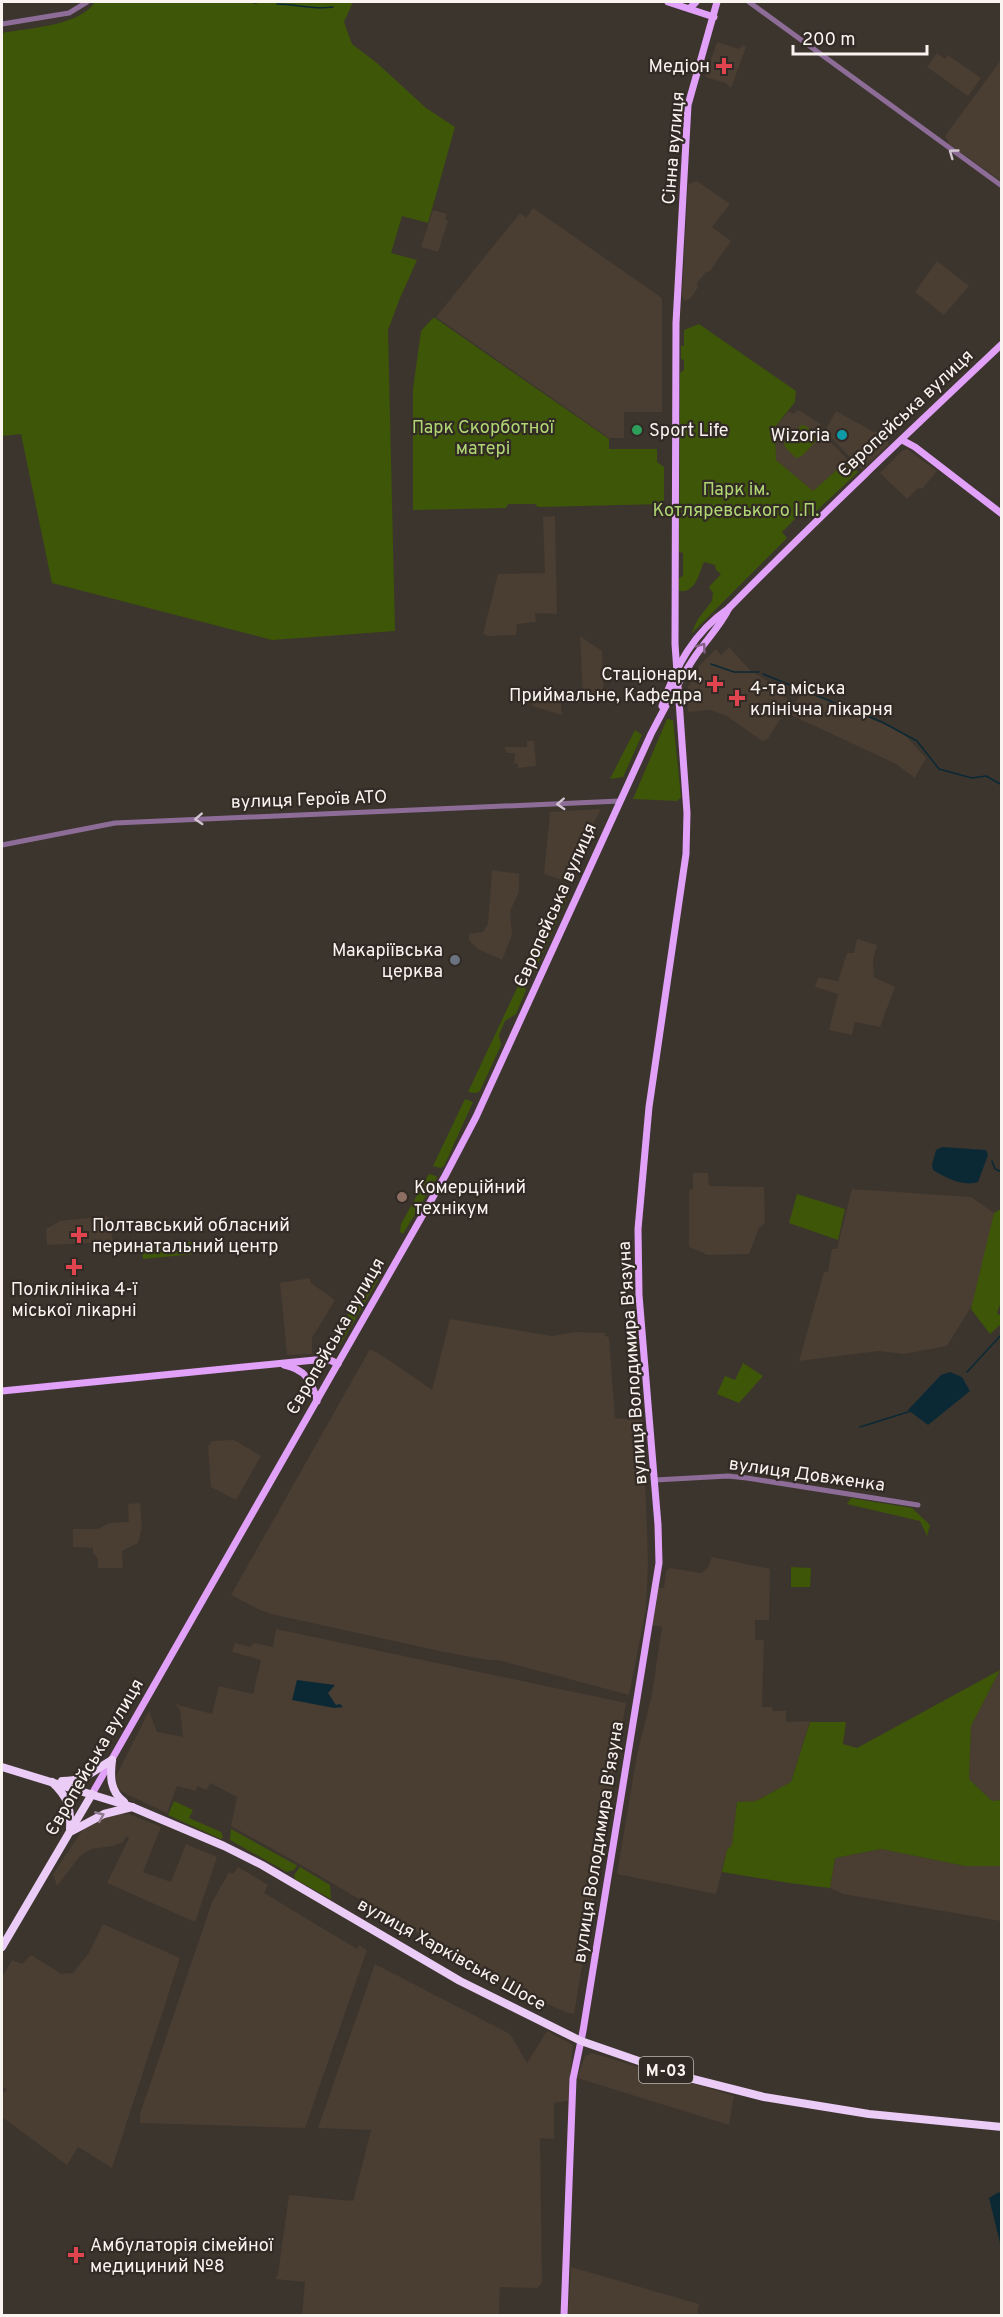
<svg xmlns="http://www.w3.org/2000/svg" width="1003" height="2317" viewBox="0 0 1003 2317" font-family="Overpass,sans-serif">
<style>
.built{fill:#4a3d32}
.green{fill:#3e5607}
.water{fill:#0b2935}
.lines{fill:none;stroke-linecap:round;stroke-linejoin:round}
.stream{stroke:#0b2935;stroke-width:1.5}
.minor{stroke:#8d6d98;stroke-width:5}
.major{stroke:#e2a1f9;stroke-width:7}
.highway{stroke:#ebccf6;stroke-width:8}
.oneway{stroke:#d3c5d1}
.oneway2{stroke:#816084}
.oneway3{stroke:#8e7b8d}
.health-dot{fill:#e0444e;stroke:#322a24;stroke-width:2}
.leisure-dot{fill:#2e9e5b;stroke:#322a24;stroke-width:2}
.culture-dot{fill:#0f9aa8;stroke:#322a24;stroke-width:2}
.worship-dot{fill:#6b7280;stroke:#322a24;stroke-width:2}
.education-dot{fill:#8d6e63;stroke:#322a24;stroke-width:2}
.labels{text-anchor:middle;stroke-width:4.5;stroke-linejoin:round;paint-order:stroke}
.shield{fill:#322a24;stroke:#bdb7b3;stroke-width:1.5}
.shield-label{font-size:16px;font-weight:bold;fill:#f9f4f0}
.poi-label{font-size:18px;fill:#f9f4f0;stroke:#322a24;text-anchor:start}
.street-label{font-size:18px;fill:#f9f4f0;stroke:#322a24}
.park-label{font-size:18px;fill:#b0d774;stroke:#322a24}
</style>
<rect width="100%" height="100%" fill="#3c352e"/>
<g class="built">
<path d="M717,42L739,49L742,45L746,47L731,88L726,83L705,77Z"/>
<path d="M937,53L945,59L948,55L981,78L968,96L927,67Z"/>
<path d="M1001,60V181L949,144L945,136Z"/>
<path d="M697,181L730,204L712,227L731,241L710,271L706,272L697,283L698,287L691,298L685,301L682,296L688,184Z"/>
<path d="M533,208L662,298V412H624V438H609L436,317L520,213L526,218Z"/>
<path d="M433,210L447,214L445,219L448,221L438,252L421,247Z"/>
<path d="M937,261L969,286L944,315L915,292Z"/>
<path d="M798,410L821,424L818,429L848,460L813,492L776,460L775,427L789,411L793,414Z"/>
<path d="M836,411L874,432H880L889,437L888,445L862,470L825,431Z"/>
<path d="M907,449L937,471L923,488L917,489L907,499L880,473L902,451Z"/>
<path d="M555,516L557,614L535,613L536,622L517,624L516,635L488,636L483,634L498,574L545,573L543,517Z"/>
<path d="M580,636L602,651L604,700H583Z"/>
<path d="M729,647L750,670L778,688L781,694L791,702L767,740L762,741L727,716L710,710L688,712L687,689L698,667L716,649L721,655Z"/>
<path d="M803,690L902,732L926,758L915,778L896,764L789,714Z"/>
<path d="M560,693L562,715L532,706L534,695Z"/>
<path d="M527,741H534L536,766L518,768V764L514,763L515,753H507L504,747H527Z"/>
<path d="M601,809L574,862L571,861L562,880L544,874L550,812Z"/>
<path d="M492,870L519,874V892L510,911L512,935L502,960L478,949L469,940V934L483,932L488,924Z"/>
<path d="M857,939L877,945L873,960L874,977L895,987L880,1027L855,1022L852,1035L829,1030L838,994L815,987L818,977L838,981L847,953H854Z"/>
<path d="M693,1173H708L709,1186L764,1187L765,1223L759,1228L749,1254L708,1255L689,1247V1190L693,1189Z"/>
<path d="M852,1189L971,1197L994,1213L975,1300L947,1346L904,1354L879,1351L799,1361L824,1272H828L832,1249H837Z"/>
<path d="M106,1216L109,1218L113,1242L47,1245L46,1229L60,1221Z"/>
<path d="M310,1278L311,1283L335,1300L312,1338V1354L287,1355L280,1283Z"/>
<path d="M450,1319L552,1336L575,1332L605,1333V1336L609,1337L615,1418L643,1420L648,1562L646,1609L629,1695L498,1660H488L444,1652L271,1614L260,1610L231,1595L370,1349L386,1358L432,1390Z"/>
<path d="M234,1440L261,1456L236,1500L211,1487L208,1446L212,1441Z"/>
<path d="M140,1503L142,1528L138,1543L122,1551L123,1568H98V1559L93,1553V1548L73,1547V1529H98L109,1523L129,1522L128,1504Z"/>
<path d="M712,1557L770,1569L769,1620H755V1640H764L762,1707H772L773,1711H786V1722L810,1721L791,1782L756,1801L737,1802L732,1845L727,1850L716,1894L617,1874L637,1755L652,1694L662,1627L651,1625L656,1588H664L666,1571L670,1568L701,1573L707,1569Z"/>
<path d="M276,1629L626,1703L574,2014L568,2013L511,1988L296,1862L231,1826L237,1797L210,1783L207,1790L197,1786L196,1791L177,1786L167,1813L122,1792L117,1788L116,1776L149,1711L157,1732L183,1737L180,1710L175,1704L212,1714L219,1686L253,1694L261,1660L232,1652L235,1643L250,1647L254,1643L273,1647Z"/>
<path d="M1001,1668V1800L992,1801L969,1779L971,1726Z"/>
<path d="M110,1814H129L161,1827L143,1872L171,1882L186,1844L217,1857L195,1922L107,1883L129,1838L126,1836L123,1842L113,1846L92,1849L80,1856L57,1886L53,1874L84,1828Z"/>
<path d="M881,1849L965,1866H1001V1921L843,1894L830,1888L835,1858Z"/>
<path d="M238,1867L268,1885L264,1893L357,1949L359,1945L367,1950L305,2128L140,2123V2114L212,1902L229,1872L233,1874Z"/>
<path d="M103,1924L180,1958L112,2168L78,2147L67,2165L2,2117V2094L7,2090L2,2086V1977L12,1960L22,1964L31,1955L62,1974L73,1973L89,1953Z"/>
<path d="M375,1964L510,2034L527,2063L547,2031L573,2045L568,2101L554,2103V2139L540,2138L542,2283L537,2288L500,2287L499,2315L302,2316L305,2282L275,2279L278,2274L289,2195L353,2201L371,2130L318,2128Z"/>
<path d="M592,2053L734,2096L729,2125L577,2078L585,2056Z"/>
<path d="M571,2267L699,2304L697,2315H568Z"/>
</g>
<g class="green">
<path d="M95,2H353L344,22L352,44L377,63L426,108L455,127L428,223L402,216L391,253L417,260L400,298L388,330L395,631L272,640L52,583L21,434L2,436V33C28,28 80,26 95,2Z"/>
<path d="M433,318H435L609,439V449H657V462L664,467V504L538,507L535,504H508L506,508L413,510V389L421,331Z"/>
<path d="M699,324L796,391L795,402L775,427L776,460L813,491L848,460L858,472L811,516L804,510L782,532L787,538L691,634L698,619L712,601L713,593L709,587L721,574L716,570L715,565L704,562C698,575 696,593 679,591V578L683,576V553L679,552L680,373L684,370V360L681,359V346H684V330Z"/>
<path d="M802,425C809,426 816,434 816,441L802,456L796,458L785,447L784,442Z"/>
<path d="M667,719L673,720L681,797L677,801L633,799Z"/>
<path d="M635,730L642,735L623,777L610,779Z"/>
<path d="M562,894L568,896L532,977H528L533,966L528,964Z"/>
<path d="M518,986L525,987L526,990L516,1014L505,1021L499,1035L501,1045L480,1091L476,1093L468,1092Z"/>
<path d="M465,1099L473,1102L444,1166L441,1168L433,1166Z"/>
<path d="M429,1174L436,1176L437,1178L403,1234L400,1232L401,1224Z"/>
<path d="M797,1194L845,1209L838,1240L789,1223Z"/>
<path d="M1001,1209L1002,1299L997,1313L1001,1316V1324L990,1334L971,1309L994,1213Z"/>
<path d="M192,1242L193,1254L143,1259L142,1247Z"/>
<path d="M376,1278L378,1280L340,1345L333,1341L358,1297H365Z"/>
<path d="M743,1363L763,1376L739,1403L717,1394L725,1376L735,1380Z"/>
<path d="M851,1498L912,1508L930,1525L927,1536L920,1521L847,1504Z"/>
<path d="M791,1567L811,1568L810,1587H791Z"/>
<path d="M1000,1670L971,1726L969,1779L992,1801L1001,1800V1866H965L881,1849L835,1858L830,1888L789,1883L722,1872L727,1850L732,1845L737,1802L756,1801L791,1782L810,1722H846L843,1744L857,1748Z"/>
<path d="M174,1801L193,1810L189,1818L221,1832L223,1837L221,1839L168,1815Z"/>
<path d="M231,1829L296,1865L297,1866L294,1870L287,1872L237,1844L230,1840Z"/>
<path d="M300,1867L330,1885L331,1899L295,1879L294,1875Z"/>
</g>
<g class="water">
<path d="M942,1147L986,1150L988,1155L978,1182C963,1187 946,1178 933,1170L932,1165L936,1150Z"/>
<path d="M950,1372L962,1377L970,1391L928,1425L908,1410L941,1375Z"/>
<path d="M297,1680L335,1685L328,1693L336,1705L340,1704L343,1707L334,1708L292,1700Z"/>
<path d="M999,2192L1002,2196L1001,2247L989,2198Z"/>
</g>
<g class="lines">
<g class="stream">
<path d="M251,2L256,3"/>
<path d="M277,4C296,4 313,10 333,7"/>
<path d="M711,664L734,672H759"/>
<path d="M763,674L882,722L917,741L939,769L972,778L986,776L1002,785"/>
<path d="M992,1161L995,1169L1002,1172"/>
<path d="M967,1372L1002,1334"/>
<path d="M860,1427L911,1411"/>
</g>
<g class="minor">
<path d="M749,2L1002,186"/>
<path d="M2,24L69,13L87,2"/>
<path d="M2,845L115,823L620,801"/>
<path d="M655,1480L728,1476L747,1478L918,1505"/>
</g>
<g class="major">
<path d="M668,2L714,17"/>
<path d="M690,8L696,2"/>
<path d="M902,440L915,447L1002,514"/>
<path d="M662,706C676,666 693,633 729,608C818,518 910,431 1002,344"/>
<path d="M284,1365C305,1369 312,1381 317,1401"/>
<path d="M2,1391L315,1360H330L338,1364"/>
<path d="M92,1794L445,1176L476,1117L651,734C665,707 679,680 696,655C707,639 721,625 729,608"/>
<path d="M564,2316L573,2079L583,2031L659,1563L658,1525L639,1295L638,1229L649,1107L686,854L687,813L675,644L676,323L688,105L717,2"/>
</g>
<g class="highway">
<path d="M112,1760C110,1777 110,1791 124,1802"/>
<path d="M2,1767L132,1807L224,1846L262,1865L460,1981L581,2041L682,2076L764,2097L869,2114L1002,2127"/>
<path d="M62,1781C86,1781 92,1771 112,1760"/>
<path d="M52,1782C68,1797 71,1807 70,1829"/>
<path d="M72,1831L104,1814L132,1807"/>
<path d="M2,1947L92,1794"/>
</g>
</g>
<defs><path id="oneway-chevron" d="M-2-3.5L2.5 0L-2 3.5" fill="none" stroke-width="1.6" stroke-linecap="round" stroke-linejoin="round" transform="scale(1.5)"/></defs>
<g class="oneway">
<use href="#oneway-chevron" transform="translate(953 153) rotate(-144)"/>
<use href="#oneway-chevron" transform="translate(561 804) rotate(177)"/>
<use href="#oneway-chevron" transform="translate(199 819) rotate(177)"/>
</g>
<use class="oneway2" href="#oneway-chevron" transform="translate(702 647) rotate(-54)"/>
<use class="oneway3" href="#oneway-chevron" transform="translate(100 1816) rotate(-23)"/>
<g class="health-dot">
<path d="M721 57h6v6h6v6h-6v6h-6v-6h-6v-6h6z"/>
<path d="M712 675h6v6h6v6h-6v6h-6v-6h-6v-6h6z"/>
<path d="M734 689h6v6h6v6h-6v6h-6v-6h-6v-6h6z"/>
<path d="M76 1226h6v6h6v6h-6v6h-6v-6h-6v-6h6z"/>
<path d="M71 1258h6v6h6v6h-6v6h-6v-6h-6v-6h6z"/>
<path d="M73 2246h6v6h6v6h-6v6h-6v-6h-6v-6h6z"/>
</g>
<circle class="leisure-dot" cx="637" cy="430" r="6"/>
<circle class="culture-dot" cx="842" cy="435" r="6"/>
<circle class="worship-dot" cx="455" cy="960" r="6"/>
<circle class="education-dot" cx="402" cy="1197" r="6"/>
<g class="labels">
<rect class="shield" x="639" y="2057" width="54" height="26" rx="4.5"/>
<g class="shield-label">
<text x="666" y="2076">М-03</text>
</g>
<g class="poi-label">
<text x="710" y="72" text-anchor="end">Медіон</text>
<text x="649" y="436">Sport Life</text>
<text x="830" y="441" text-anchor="end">Wizoria</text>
<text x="702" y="680" text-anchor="end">Стаціонари,<tspan x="702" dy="21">Приймальне, Кафедра</tspan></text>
<text x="750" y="694">4-та міська<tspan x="750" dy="21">клінічна лікарня</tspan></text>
<text x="443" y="956" text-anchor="end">Макаріївська<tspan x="443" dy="21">церква</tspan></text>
<text x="414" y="1193">Комерційний<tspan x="414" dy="21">технікум</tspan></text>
<text x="92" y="1231">Полтавський обласний<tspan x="92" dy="21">перинатальний центр</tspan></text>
<text x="74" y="1295" text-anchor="middle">Поліклініка 4-ї<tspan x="74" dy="21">міської лікарні</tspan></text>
<text x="90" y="2251">Амбулаторія сімейної<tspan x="90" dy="21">медициний №8</tspan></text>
</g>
<g class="street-label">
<text transform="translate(673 148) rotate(-85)" y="6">Сінна вулиця</text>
<text transform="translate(905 413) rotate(-43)" y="6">Європейська вулиця</text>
<text transform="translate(309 799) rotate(-2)" y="6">вулиця Героїв АТО</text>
<text transform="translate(555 905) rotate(-66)" y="6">Європейська вулиця</text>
<text transform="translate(335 1336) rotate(-60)" y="6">Європейська вулиця</text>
<text transform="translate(632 1363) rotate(-94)" y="6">вулиця Володимира В'язуна</text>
<text transform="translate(807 1474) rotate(8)" y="6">вулиця Довженка</text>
<text transform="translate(94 1757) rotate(-60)" y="6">Європейська вулиця</text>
<text transform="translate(598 1842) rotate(-81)" y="6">вулиця Володимира В'язуна</text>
<text transform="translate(452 1954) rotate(29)" y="6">вулиця Харківське Шосе</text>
</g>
<g class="park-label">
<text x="483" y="433">Парк Скорботної<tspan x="483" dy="21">матері</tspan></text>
<text x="736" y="495">Парк ім.<tspan x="736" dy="21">Котляревського І.П.</tspan></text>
</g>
</g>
<rect width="1003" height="2317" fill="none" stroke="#f9f4f0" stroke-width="6"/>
<path d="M793 45v9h134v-9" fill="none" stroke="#f9f4f0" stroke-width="3"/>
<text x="802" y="45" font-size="18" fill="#f9f4f0" stroke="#322a24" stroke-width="4.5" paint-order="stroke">200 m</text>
</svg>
